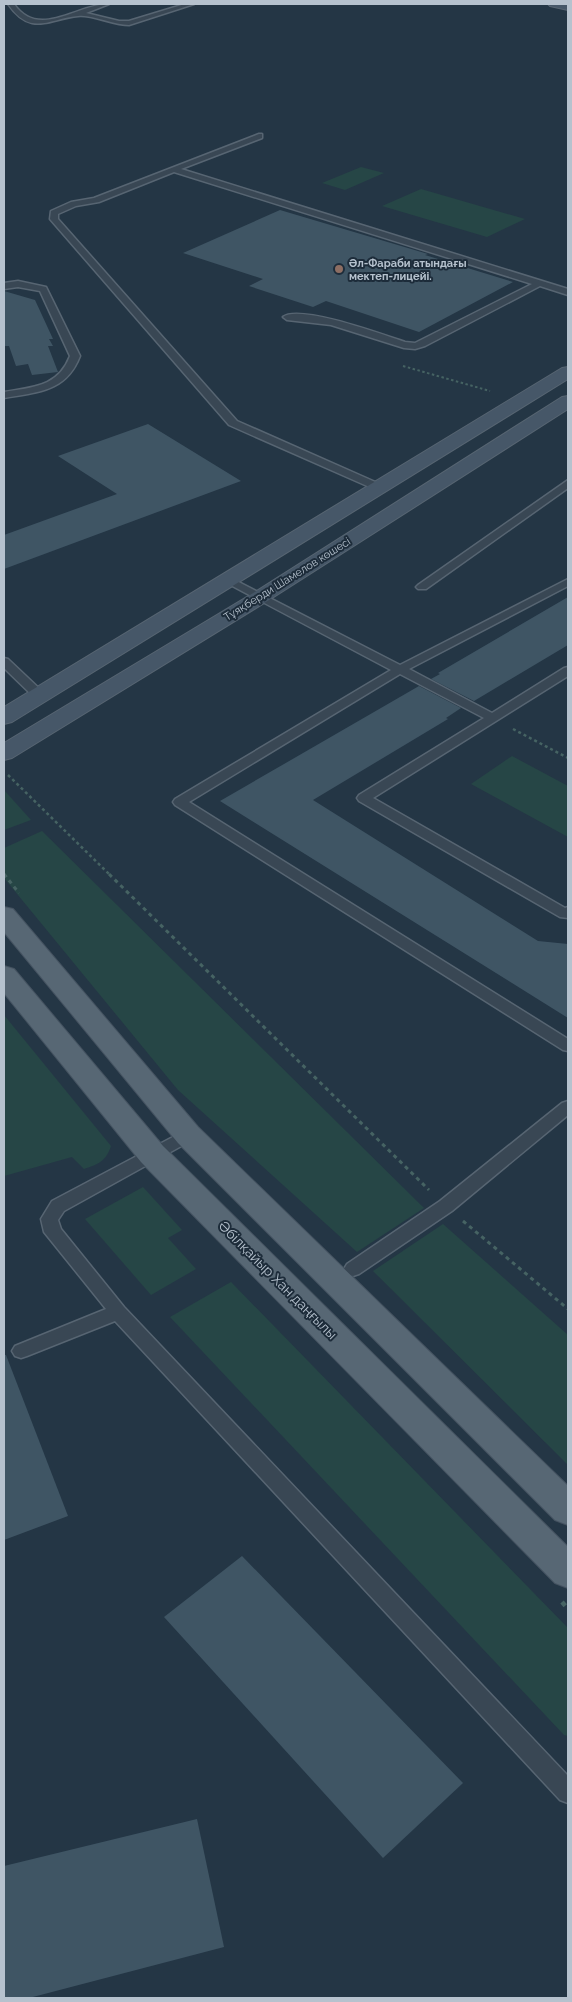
<svg xmlns="http://www.w3.org/2000/svg" width="572" height="2002" viewBox="0 0 572 2002" font-family="Raleway,sans-serif">
<style>
.green{fill:#264646}
.building{fill:#3f5564}
.lines{fill:none;stroke-linecap:round;stroke-linejoin:round}
.lane-casing{stroke:#576572;stroke-width:3}
.secondary-casing{stroke:#576572;stroke-width:2}
.primary-casing{stroke:#455361;stroke-width:2}
.path-far3{stroke:#466363;stroke-width:2;stroke-dasharray:2.5 2.5;stroke-linecap:butt}
.path-far2{stroke:#466363;stroke-width:2.5;stroke-dasharray:3 3;stroke-linecap:butt}
.path-far1{stroke:#466363;stroke-width:3;stroke-dasharray:4 4;stroke-linecap:butt}
.path{stroke:#466363;stroke-width:4.5;stroke-dasharray:5 5;stroke-linecap:butt}
.lane{fill:#394754;fill-rule:evenodd}
.secondary{fill:#465768;fill-rule:evenodd}
.primary{fill:#576774;fill-rule:evenodd}
.education-dot{fill:#8d6e63;stroke:#1d2c3a;stroke-width:2}
.labels{text-anchor:middle;stroke-width:4;stroke-linejoin:round;paint-order:stroke}
.far-poi-label{font-size:11px;font-weight:bold;fill:#b6c2ce;stroke:#1d2c3a;text-anchor:start}
.far-street-label{font-size:11px;fill:#b6c2ce;stroke:#1d2c3a}
.street-label{font-size:14px;fill:#b6c2ce;stroke:#1d2c3a}
</style>
<rect width="100%" height="100%" fill="#243645"/>
<g class="green">
<path d="M361,167L384,173L345,190L322,183Z"/>
<path d="M421,189L525,219L487,237L382,206Z"/>
<path d="M512,756L568,786V837L471,784Z"/>
<path d="M4,790L31,820L4,830Z"/>
<path d="M42,831L424,1208L357,1252L178,1090L4,878V848Z"/>
<path d="M4,1015L111,1146C106,1161 99,1164 84,1169L72,1157L4,1176Z"/>
<path d="M143,1187L182,1230L168,1238L196,1269L151,1295L85,1219Z"/>
<path d="M443,1224L568,1335V1465L373,1271Z"/>
<path d="M231,1282L568,1628V1736L564,1735L170,1317Z"/>
</g>
<g class="building">
<path d="M280,210L428,254L425,255L513,282L419,332L326,301L313,307L249,286L263,279L183,253Z"/>
<path d="M4,291L35,300L53,339H49L53,346H48L58,372L32,375L28,364L16,366L9,346H4Z"/>
<path d="M148,424L241,481L4,569V535L117,494L58,456Z"/>
<path d="M568,597V645L474,701L431,679L440,674L438,673Z"/>
<path d="M419,686L461,708L446,718L448,719L313,800L538,941L568,944V1018L220,801Z"/>
<path d="M4,1355H6L68,1516L4,1540Z"/>
<path d="M242,1556L463,1783L383,1858L164,1617Z"/>
<path d="M197,1819L224,1947L29,1998H4V1866Z"/>
</g>
<g class="lines">
<defs>
<g id="lane">
<path d="M8,4H14C39,40 77,4 109,4L86,13L119,21H129L185,4H194L129,25C113,25 91,14 78,16C48,19 31,37 8,4Z"/>
<path d="M259,134H262V138L181,169L568,289V295L540,286L425,346L415,349L404,348L331,325L287,320L283,317C299,304 384,335 405,342L415,343L532,284L174,172L99,202L76,206L58,214V219L237,421L382,485L383,487L382,489H374L229,425L50,219L51,211L71,202L94,198Z"/>
<path d="M18,281L46,287L80,356C66,392 38,392 4,398V392C33,387 58,387 70,356L40,291L18,287L4,289V283Z"/>
<path d="M568,480V488L426,589H418L416,587L418,585Z"/>
<path d="M227,576L400,665L568,579V586L409,669L492,713L564,668L568,667V676L373,798L565,908L568,907V918L560,917L359,801L357,798L359,795L484,718L400,674L189,802L568,1039V1051L563,1050L175,805L173,802L175,799L391,670L223,581L221,579Z"/>
<path d="M4,658L8,659L44,693L46,696L44,699H36L4,668Z"/>
<path d="M568,1101V1115L452,1211L359,1274L353,1276L347,1274L344,1269L347,1264L440,1201L562,1103Z"/>
<path d="M188,1129L194,1131L196,1135L194,1139L64,1211L58,1220L61,1229L124,1307L568,1776V1803L560,1800L115,1321L27,1356L21,1358L15,1356L12,1351L15,1346L106,1309L44,1232L41,1219L52,1201Z"/>
</g>
<g id="secondary">
<path d="M548,4H568V10L550,6Z"/>
<path d="M568,367V379L12,722L4,724V707L562,368Z"/>
<path d="M568,396V409L269,600L12,758L4,760V743L255,592L562,397Z"/>
</g>
<g id="primary">
<path d="M4,907L13,909L198,1127L568,1486V1525L555,1520L178,1143L4,932Z"/>
<path d="M4,966L14,969L163,1146L568,1547V1588L555,1583L141,1162L4,993Z"/>
</g>
</defs>
<use href="#lane" class="lane-casing"/>
<use href="#secondary" class="secondary-casing"/>
<use href="#primary" class="primary-casing"/>
<path class="path-far3" d="M403,366L490,391"/>
<g class="path-far2">
<path d="M513,729L568,758"/>
<path d="M8,775L110,875"/>
</g>
<g class="path-far1">
<path d="M4,874L19,893"/>
<path d="M109,874L429,1190"/>
<path d="M463,1221L568,1309"/>
</g>
<path class="path" d="M562,1602L568,1609"/>
<use href="#lane" class="lane"/>
<use href="#secondary" class="secondary"/>
<use href="#primary" class="primary"/>
</g>
<circle class="education-dot" cx="339" cy="269" r="5"/>
<g class="labels">
<g class="far-poi-label">
<text x="349" y="267">Әл-Фараби атындағы<tspan x="349" dy="13">мектеп-лицейі.</tspan></text>
</g>
<g class="far-street-label">
<text transform="translate(287 579) rotate(-32)" y="4">Тұяқберди Шамелов көшесі</text>
</g>
<g class="street-label">
<text transform="translate(278 1280) rotate(45)" y="5">Әбілқайыр Хан даңғылы</text>
</g>
</g>
<rect width="572" height="2002" fill="none" stroke="#b6c2ce" stroke-width="10"/>
</svg>
